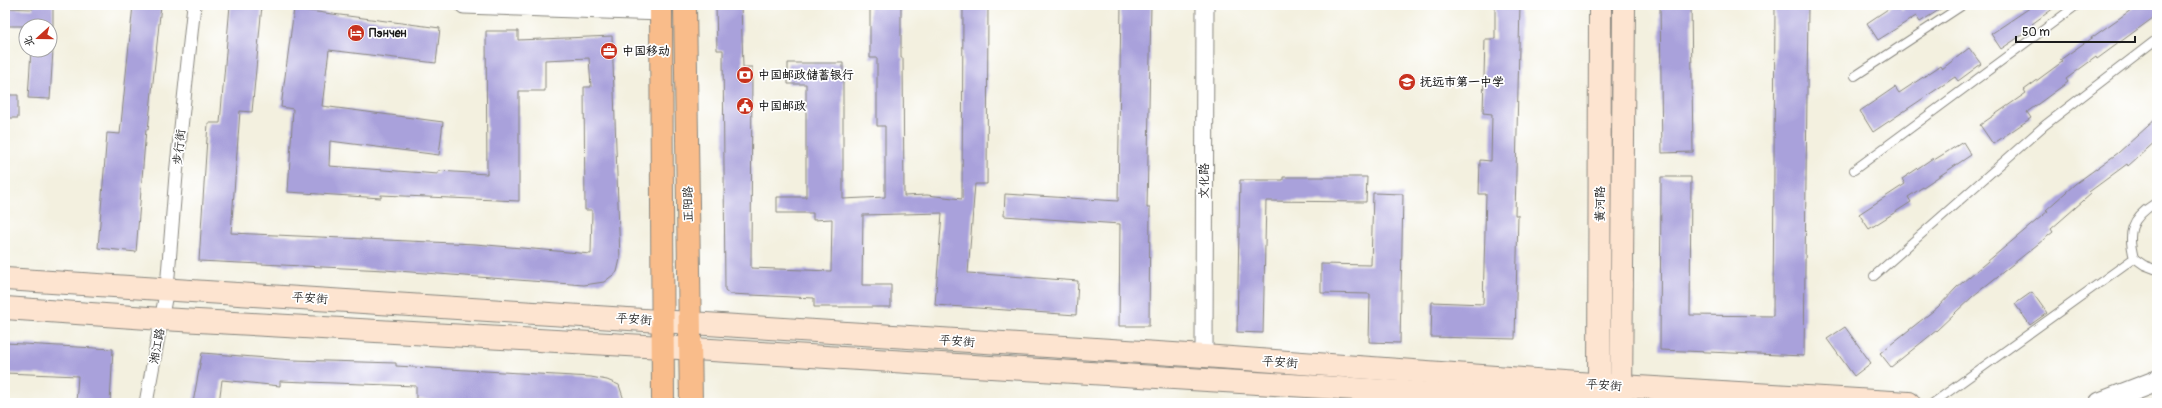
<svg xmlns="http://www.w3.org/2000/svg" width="2162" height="408" viewBox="0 0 2162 408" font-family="Pangolin,'LXGW WenKai TC',sans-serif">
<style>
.building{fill:#a9a1db}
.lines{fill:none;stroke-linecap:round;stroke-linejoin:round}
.service-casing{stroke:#88867e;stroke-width:10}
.pedestrian-casing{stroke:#88867e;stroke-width:15}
.minor-casing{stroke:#88867e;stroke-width:19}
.tertiary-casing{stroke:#88867e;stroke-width:23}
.secondary-casing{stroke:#88867e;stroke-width:24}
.primary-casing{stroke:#88867e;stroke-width:24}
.service{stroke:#fff;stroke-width:8}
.pedestrian{stroke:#fff;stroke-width:13}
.minor{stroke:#fff;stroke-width:17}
.tertiary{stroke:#fff;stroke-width:21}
.secondary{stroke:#fde4d0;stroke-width:22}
.primary{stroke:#f9bc8a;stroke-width:22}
.labels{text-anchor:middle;stroke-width:3.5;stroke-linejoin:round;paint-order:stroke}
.poi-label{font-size:12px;font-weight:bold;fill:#1c1c1c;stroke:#fff;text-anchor:start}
.street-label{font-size:12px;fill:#1c1c1c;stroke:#fff}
</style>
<rect width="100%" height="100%" fill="#fff"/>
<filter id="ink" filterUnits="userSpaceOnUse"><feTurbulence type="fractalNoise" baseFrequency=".025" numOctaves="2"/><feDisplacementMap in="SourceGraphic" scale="8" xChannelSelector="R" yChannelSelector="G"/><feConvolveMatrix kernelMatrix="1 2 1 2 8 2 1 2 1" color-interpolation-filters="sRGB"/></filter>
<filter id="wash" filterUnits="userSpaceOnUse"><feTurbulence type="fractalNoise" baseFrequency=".012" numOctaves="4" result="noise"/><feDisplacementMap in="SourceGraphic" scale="16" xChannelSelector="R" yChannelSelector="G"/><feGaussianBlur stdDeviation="0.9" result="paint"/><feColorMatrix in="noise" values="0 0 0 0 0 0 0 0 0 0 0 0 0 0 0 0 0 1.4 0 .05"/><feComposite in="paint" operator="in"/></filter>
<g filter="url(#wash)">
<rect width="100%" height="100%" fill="#f3f0df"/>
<g id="blocks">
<g class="building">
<path d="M33,5H53V26H5V8L33,9Z"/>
<path d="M133,5H161L148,130L146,129L136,252L98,248L107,133L120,134Z"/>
<path d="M230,5H262L252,112L240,111L231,233L475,244L591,254L592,210H585L584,87H591L589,58L545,60V91H519V201L381,195V198L288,192L293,109L281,107L294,9L440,28L436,63L329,50L322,106L443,122L439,155L330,141L329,166L438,174V171L487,174L486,31H518V40L612,36L620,259L617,272L604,282L584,285L385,270L199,261L208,123H220Z"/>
<path d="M716,5H741L743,67H752L751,268L831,271L832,219L813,220V213H777V197H806V84H788V63H843V199L885,197V126H877V58H870V5H901V58H903L904,196L927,195L962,199L963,5H988L987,184H975L968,273L1078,281L1076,315L935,305L942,213L863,215L862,285H891V307H814V298L730,294L725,290L723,50H717Z"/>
<path d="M1121,5H1151L1147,208H1150L1149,326H1119L1120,224L1004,216L1005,194L1118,201Z"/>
<path d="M1495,5H1520L1515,215H1518L1515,339L1431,337L1432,302L1483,304L1486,194H1479L1480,160L1491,161L1492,114L1483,113L1485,39H1495Z"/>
<path d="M1660,5H1691L1693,152L1662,153Z"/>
<path d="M1775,5H1808L1804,356L1660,350L1661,177H1691L1690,315L1773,316Z"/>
<path d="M1894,5H1899L1902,10L1909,5H1947L1920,22L1916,16L1878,40L1867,23Z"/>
<path d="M2034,5H2058L2032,24L2034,27L2001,49L1991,34Z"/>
<path d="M2138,5H2157V15L2097,59L2096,57L2066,79L2068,82L2027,112L2031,118L1993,144L1980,125L2026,93L2024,90L2062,62L2060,60Z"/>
<path d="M1969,48L1981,64L1958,81L1955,77L1873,132L1860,111L1895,87L1899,93L1940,66L1942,69Z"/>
<path d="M31,50H53L50,99L28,98Z"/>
<path d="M6,95H18V118H5Z"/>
<path d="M2157,118V140L2128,166L2127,164L2089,192L2091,194L2051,229L2053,232L1973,296L1937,330L1891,367L1880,353L1938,307L1957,287L2048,211L2046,210L2075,184L2118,153Z"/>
<path d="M1963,142L1971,155L1908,197L1911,202L1869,229L1859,214L1905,184L1902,179L1933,158L1934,160Z"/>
<path d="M1283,177H1367L1366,202L1266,201L1263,333L1237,332L1240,180H1283Z"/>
<path d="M1373,193L1403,194L1400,343L1369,342L1370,294L1321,293V264L1371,265Z"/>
<path d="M2032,292L2047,313L2030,325L2015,304Z"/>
<path d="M1845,327L1871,363L1854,376L1827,339Z"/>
<path d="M5,343L113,349L110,403H76L78,376L5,373Z"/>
<path d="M202,353L293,360L396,363V366L591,377L607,380L619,385L625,403H484L416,399V386L280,381V386L222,380L219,403H193Z"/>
</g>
</g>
</g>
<g filter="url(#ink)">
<use href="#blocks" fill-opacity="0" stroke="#88867e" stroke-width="1"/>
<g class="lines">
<defs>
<g id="service">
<path d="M1855,76L1963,5"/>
<path d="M1854,170L2077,5"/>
<path d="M2134,258L2144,265L2157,270"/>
<path d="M1874,276L2045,125L2157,39"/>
<path d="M1933,403L2134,258C2127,233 2131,218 2154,204"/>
</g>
<path id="pedestrian" d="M146,403L167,288L176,175L194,5"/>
<g id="minor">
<path d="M464,5L662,12"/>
<path d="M1204,356L1205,5"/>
</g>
<path id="tertiary" d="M2100,403L2157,381"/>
<g id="secondary">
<path d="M5,279L1204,356L1621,386L1909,403"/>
<path d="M5,308L162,319L662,347L1585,403"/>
<path d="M1599,400L1600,5"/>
<path d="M1621,403L1624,5"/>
</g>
<g id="primary">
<path d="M661,5L663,403"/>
<path d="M685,5L691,403"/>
</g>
</defs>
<use href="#service" class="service-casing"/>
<use href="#pedestrian" class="pedestrian-casing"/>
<use href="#minor" class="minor-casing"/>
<use href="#tertiary" class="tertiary-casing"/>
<use href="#secondary" class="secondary-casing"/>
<use href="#primary" class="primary-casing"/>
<use href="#service" class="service"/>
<use href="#pedestrian" class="pedestrian"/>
<use href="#minor" class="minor"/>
<use href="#tertiary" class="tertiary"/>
<use href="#secondary" class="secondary"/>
<use href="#primary" class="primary"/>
</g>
</g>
<defs>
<symbol id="hotel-disc" viewBox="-11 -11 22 22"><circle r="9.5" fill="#c8321e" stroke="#fff"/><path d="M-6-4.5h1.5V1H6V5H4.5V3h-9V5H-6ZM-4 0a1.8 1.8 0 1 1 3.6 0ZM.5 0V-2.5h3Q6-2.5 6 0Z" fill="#fff"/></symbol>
<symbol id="office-disc" viewBox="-11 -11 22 22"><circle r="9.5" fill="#c8321e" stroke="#fff"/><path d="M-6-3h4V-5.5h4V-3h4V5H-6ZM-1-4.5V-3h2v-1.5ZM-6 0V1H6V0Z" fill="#fff"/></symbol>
<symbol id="bank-disc" viewBox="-11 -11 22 22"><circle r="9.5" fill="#c8321e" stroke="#fff"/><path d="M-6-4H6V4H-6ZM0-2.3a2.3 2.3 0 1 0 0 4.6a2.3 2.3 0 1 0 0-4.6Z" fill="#fff"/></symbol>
<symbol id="school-disc" viewBox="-11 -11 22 22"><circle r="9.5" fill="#c8321e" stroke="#fff"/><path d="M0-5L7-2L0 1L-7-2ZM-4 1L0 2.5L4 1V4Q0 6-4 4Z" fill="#fff"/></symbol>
<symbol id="civic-disc" viewBox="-11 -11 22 22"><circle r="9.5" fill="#c8321e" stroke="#fff"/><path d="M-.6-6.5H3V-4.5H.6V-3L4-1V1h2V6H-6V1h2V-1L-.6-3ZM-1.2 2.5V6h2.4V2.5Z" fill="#fff"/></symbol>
</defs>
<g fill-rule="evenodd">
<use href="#hotel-disc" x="346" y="23" width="20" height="20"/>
<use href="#office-disc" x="599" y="41" width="20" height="20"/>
<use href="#bank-disc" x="735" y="65" width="20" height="20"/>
<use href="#school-disc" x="1397" y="72" width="20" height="20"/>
<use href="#civic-disc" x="735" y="96" width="20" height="20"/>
</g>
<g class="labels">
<g class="poi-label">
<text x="369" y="37">Пэнчен</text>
<text x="622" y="55">中国移动</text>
<text x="758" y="79">中国邮政储蓄银行</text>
<text x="1420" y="86">抚远市第一中学</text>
<text x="758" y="110">中国邮政</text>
</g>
<g class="street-label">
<text transform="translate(179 147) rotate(-84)" y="4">步行街</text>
<text transform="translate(1204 181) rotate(-90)" y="4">文化路</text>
<text transform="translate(688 204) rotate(-91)" y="4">正阳路</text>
<text transform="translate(1600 204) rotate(-90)" y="4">黄河路</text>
<text transform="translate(310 298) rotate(4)" y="4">平安街</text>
<text transform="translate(634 319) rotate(4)" y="4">平安街</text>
<text transform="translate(957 341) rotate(4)" y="4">平安街</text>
<text transform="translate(157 346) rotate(-79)" y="4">湘江路</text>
<text transform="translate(1280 362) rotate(4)" y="4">平安街</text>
<text transform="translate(1604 385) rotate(4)" y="4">平安街</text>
</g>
</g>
<rect width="2162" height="408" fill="none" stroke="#fff" stroke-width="20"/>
<g transform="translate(38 38) rotate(249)"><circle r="19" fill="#ffffff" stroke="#a4a4a4"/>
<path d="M0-3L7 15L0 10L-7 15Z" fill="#c8321e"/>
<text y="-6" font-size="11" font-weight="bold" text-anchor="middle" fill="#1c1c1c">北</text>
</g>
<path d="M2016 36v6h119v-6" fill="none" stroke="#1c1c1c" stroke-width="2"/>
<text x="2022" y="36" font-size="12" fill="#1c1c1c" stroke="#ffffff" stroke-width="3" paint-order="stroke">50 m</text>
</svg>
